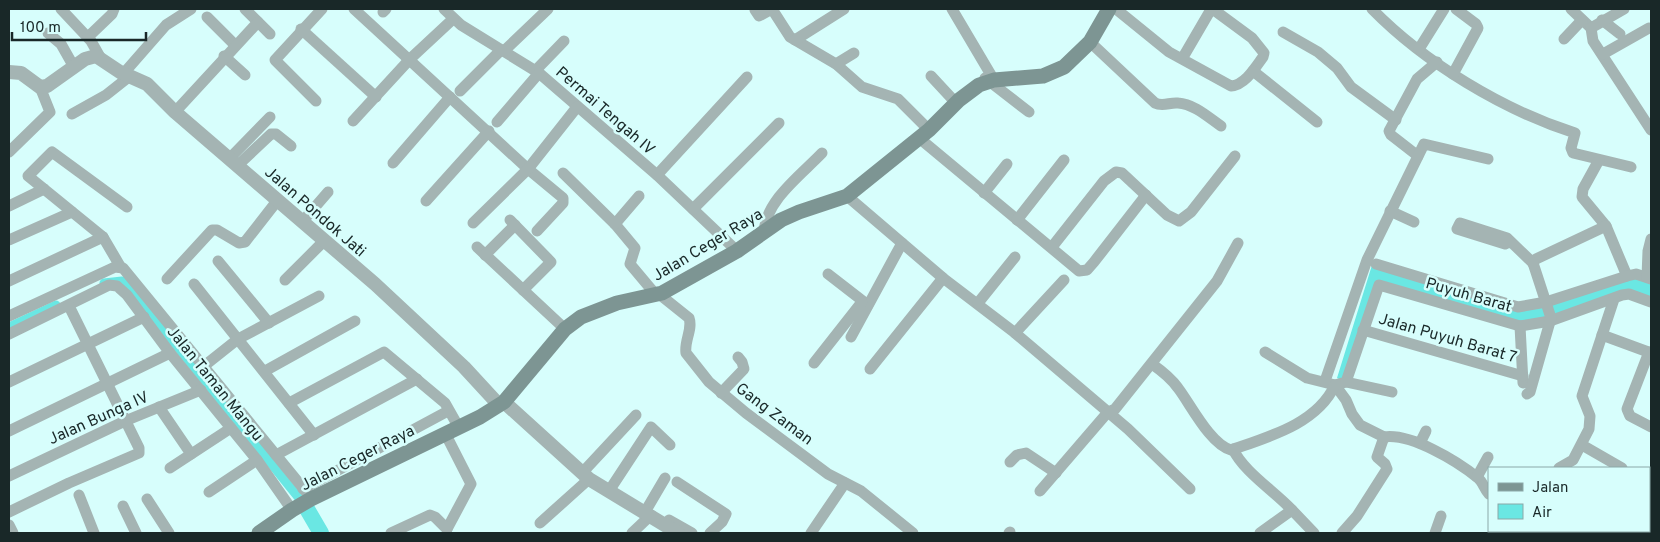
<svg xmlns="http://www.w3.org/2000/svg" width="1660" height="542" viewBox="0 0 1660 542" font-family="Overpass,sans-serif">
<style>
.water{fill:#6ae7e3}
.lines{fill:none;stroke-linecap:round;stroke-linejoin:round}
.canal{stroke:#6ae7e3;stroke-width:9}
.river{stroke:#6ae7e3;stroke-width:16}
.minor{stroke:#a4b4b3;stroke-width:11}
.tertiary{stroke:#a4b4b3;stroke-width:14}
.secondary{stroke:#7d9593;stroke-width:15}
.labels{text-anchor:middle;stroke-width:5;stroke-linejoin:round;paint-order:stroke}
.street-label{font-size:16px;fill:#192828;stroke:#d7fefc}
</style>
<rect width="100%" height="100%" fill="#d7fefc"/>
<path class="water" d="M1372,265L1518,310L1634,278L1651,283V298L1631,291L1550,316L1522,323L1378,280L1345,382L1337,378Z"/>
<g class="lines">
<g class="canal">
<path d="M104,283L122,281L130,288L306,507"/>
<path d="M9,327L56,305"/>
</g>
<path class="river" d="M307,509L321,533"/>
<g class="minor">
<path d="M61,9L91,41L100,57"/>
<path d="M245,9L270,34"/>
<path d="M354,9L528,169L563,198V203L537,231"/>
<path d="M444,9L461,25L539,73L657,175L737,251"/>
<path d="M772,9L790,37L836,64L862,87L898,99L929,130"/>
<path d="M952,9L994,80"/>
<path d="M1116,9L1169,52L1231,86C1245,85 1255,68 1263,57L1264,53L1252,38L1214,10L1210,11L1182,59"/>
<path d="M1372,9C1425,63 1503,110 1575,133L1571,148L1573,153L1631,167"/>
<path d="M1571,9L1591,28L1593,41L1651,130"/>
<path d="M755,10L759,16L772,9"/>
<path d="M383,12L386,9"/>
<path d="M207,17L235,45"/>
<path d="M1602,20L1620,34"/>
<path d="M1591,28L1624,9"/>
<path d="M301,29L376,97"/>
<path d="M1283,32L1318,52L1337,68L1351,87L1396,120"/>
<path d="M48,33L61,44L74,67"/>
<path d="M88,37L112,14L114,9"/>
<path d="M1564,39L1582,20"/>
<path d="M795,40L844,9"/>
<path d="M1090,42L1155,103C1163,107 1170,102 1178,103C1194,104 1208,117 1221,126"/>
<path d="M1419,49L1444,9"/>
<path d="M504,51L548,9"/>
<path d="M1603,54L1649,28"/>
<path d="M224,56L245,75"/>
<path d="M836,64L854,53"/>
<path d="M535,71L564,41"/>
<path d="M1253,71L1317,122"/>
<path d="M124,73L166,25L191,9"/>
<path d="M1453,74L1478,28L1476,24L1456,9"/>
<path d="M931,76L956,103"/>
<path d="M985,78L1029,112"/>
<path d="M460,91L501,50"/>
<path d="M316,101L275,60L322,9"/>
<path d="M175,112L258,22"/>
<path d="M72,114L106,95L130,76"/>
<path d="M353,121L410,59L453,19"/>
<path d="M497,122L539,73"/>
<path d="M919,138L1079,271L1087,270L1094,262L1146,195"/>
<path d="M9,152L50,112L40,87"/>
<path d="M1418,156L1391,135L1389,131L1417,79L1437,62"/>
<path d="M229,159L270,117"/>
<path d="M1599,160L1583,189L1582,197L1606,226"/>
<path d="M393,163L450,97"/>
<path d="M237,166L271,134H276L291,146"/>
<path d="M563,173L615,224L635,248L630,264L656,295"/>
<path d="M657,175L747,77"/>
<path d="M984,193L1007,164"/>
<path d="M847,196L943,278L1015,333L1128,429L1190,489"/>
<path d="M426,201L489,131"/>
<path d="M9,206L44,189"/>
<path d="M693,209L779,123"/>
<path d="M1390,211L1414,222"/>
<path d="M510,220L551,262L523,290"/>
<path d="M1017,220L1064,160"/>
<path d="M302,222L328,192"/>
<path d="M473,223L528,169L577,107"/>
<path d="M615,224L639,196"/>
<path d="M764,232C766,200 801,175 822,153"/>
<path d="M9,240L72,212"/>
<path d="M1509,242L1505,244L1457,229L1460,223L1507,238L1533,263"/>
<path d="M477,247L565,329"/>
<path d="M1052,247L1104,181L1116,172L1122,173L1167,215L1179,221L1191,212L1235,156"/>
<path d="M485,255L515,225"/>
<path d="M218,261L269,323"/>
<path d="M1533,263L1536,259L1606,226L1627,276"/>
<path d="M1376,264L1518,307L1546,302L1627,276L1636,274L1651,279"/>
<path d="M120,266L103,237L28,176L52,152L127,207"/>
<path d="M828,274L868,305"/>
<path d="M1647,277L1648,251L1651,239"/>
<path d="M167,279L212,230H217L239,243L245,242L277,201"/>
<path d="M285,280L324,241"/>
<path d="M9,281L103,237"/>
<path d="M194,284L314,435"/>
<path d="M659,294L689,318C693,329 684,341 686,353L709,382L746,413L828,474L861,491L913,533"/>
<path d="M978,303L1015,257"/>
<path d="M9,316L115,267L123,268L312,499"/>
<path d="M1520,326L1523,383"/>
<path d="M1363,330L1523,376"/>
<path d="M1015,333L1064,280"/>
<path d="M9,334L109,285L117,286L127,295L170,353L257,460L292,510"/>
<path d="M1602,335L1651,353"/>
<path d="M851,337L902,243"/>
<path d="M1265,352L1307,378L1335,385L1346,400L1352,414L1360,425L1384,437L1377,457L1385,464L1387,469L1357,516L1342,533"/>
<path d="M1649,352L1627,409L1630,416L1651,427"/>
<path d="M814,363L862,302"/>
<path d="M1152,364C1162,371 1171,378 1178,388C1191,405 1210,444 1231,450C1268,437 1317,424 1335,385L1346,382L1379,285L1520,326L1550,321L1622,295L1629,294L1651,302"/>
<path d="M204,366L238,339L319,296"/>
<path d="M870,369L943,278"/>
<path d="M265,371L355,321"/>
<path d="M1325,381L1367,260L1424,144L1488,159"/>
<path d="M9,382L144,317"/>
<path d="M1346,382L1392,392"/>
<path d="M721,393L744,369L742,362L738,357"/>
<path d="M1527,394L1530,392L1551,318L1533,263"/>
<path d="M289,403L384,352L445,403L458,426"/>
<path d="M159,407L191,454"/>
<path d="M9,431L170,353"/>
<path d="M445,433L471,484L447,529"/>
<path d="M1384,437C1411,433 1457,461 1478,478C1483,482 1484,489 1489,494"/>
<path d="M1420,443L1426,431"/>
<path d="M1582,445L1622,468"/>
<path d="M1233,449C1243,471 1274,491 1292,510"/>
<path d="M276,455L417,379"/>
<path d="M1010,462L1017,455L1026,453L1056,473"/>
<path d="M170,468L231,428"/>
<path d="M1559,468L1573,460L1589,429L1590,416L1582,396L1614,299"/>
<path d="M582,473L636,415"/>
<path d="M9,476L125,421L201,390"/>
<path d="M1477,477L1488,457"/>
<path d="M677,482L726,514L722,522L710,533"/>
<path d="M303,489L448,411"/>
<path d="M1649,489L1651,485"/>
<path d="M609,491L651,427L670,445"/>
<path d="M1040,491L1108,412L1115,409L1217,281L1238,243"/>
<path d="M209,492L257,460"/>
<path d="M79,495L94,533"/>
<path d="M147,499L169,533"/>
<path d="M123,506L136,533"/>
<path d="M9,512L69,483L139,453V448L69,306"/>
<path d="M645,512L665,478"/>
<path d="M669,520L692,533"/>
<path d="M540,523L589,479"/>
<path d="M9,525L13,533"/>
<path d="M1649,527L1651,528"/>
<path d="M1565,531L1569,533"/>
<path d="M391,533L430,515L435,517L447,529"/>
<path d="M632,533L651,515"/>
<path d="M811,533L845,483"/>
<path d="M1009,533L1010,532"/>
<path d="M1260,533L1292,510L1314,533"/>
<path d="M1435,533L1441,516"/>
<path d="M1518,533L1519,531"/>
<path d="M1636,533L1638,531"/>
</g>
<g class="tertiary">
<path d="M9,72L21,73L40,87L47,86L85,59L96,56L120,72L147,84L175,112L375,284L464,367L499,405"/>
<path d="M504,402L589,479L678,533"/>
</g>
<path class="secondary" d="M259,533L292,510L311,499L480,417L504,402L565,329L581,317L617,303L662,293L737,251L781,220L799,212L847,196L929,130L959,100L979,85L994,80L1043,76L1064,67L1090,42L1109,9"/>
</g>
<g class="labels">
<g class="street-label">
<text transform="translate(606 110) rotate(41)" y="6">Permai Tengah IV</text>
<text transform="translate(316 211) rotate(41)" y="6">Jalan Pondok Jati</text>
<text transform="translate(707 244) rotate(-31)" y="6">Jalan Ceger Raya</text>
<text transform="translate(1469 294) rotate(16)" y="6">Puyuh Barat</text>
<text transform="translate(1448 337) rotate(16)" y="6">Jalan Puyuh Barat 7</text>
<text transform="translate(216 383) rotate(51)" y="6">Jalan Taman Mangu</text>
<text transform="translate(775 413) rotate(37)" y="6">Gang Zaman</text>
<text transform="translate(98 417) rotate(-24)" y="6">Jalan Bunga IV</text>
<text transform="translate(357 457) rotate(-27)" y="6">Jalan Ceger Raya</text>
</g>
</g>
<rect width="1660" height="542" fill="none" stroke="#192828" stroke-width="20"/>
<rect x="1488" y="467" width="162" height="65" fill="#d7fefc" stroke="#8ba8a7"/>
<rect x="1498" y="483" width="25" height="8" fill="#7d9593" stroke="#8ba8a7"/>
<text x="1532" y="492" font-size="15" fill="#192828">Jalan</text>
<rect x="1498" y="504" width="25" height="15" fill="#6ae7e3" stroke="#8ba8a7"/>
<text x="1532" y="517" font-size="15" fill="#192828">Air</text>
<path d="M12 32v8h134v-8" fill="none" stroke="#192828" stroke-width="2.5"/>
<text x="20" y="32" font-size="15" fill="#192828" stroke="#d7fefc" stroke-width="4" paint-order="stroke">100 m</text>
</svg>
